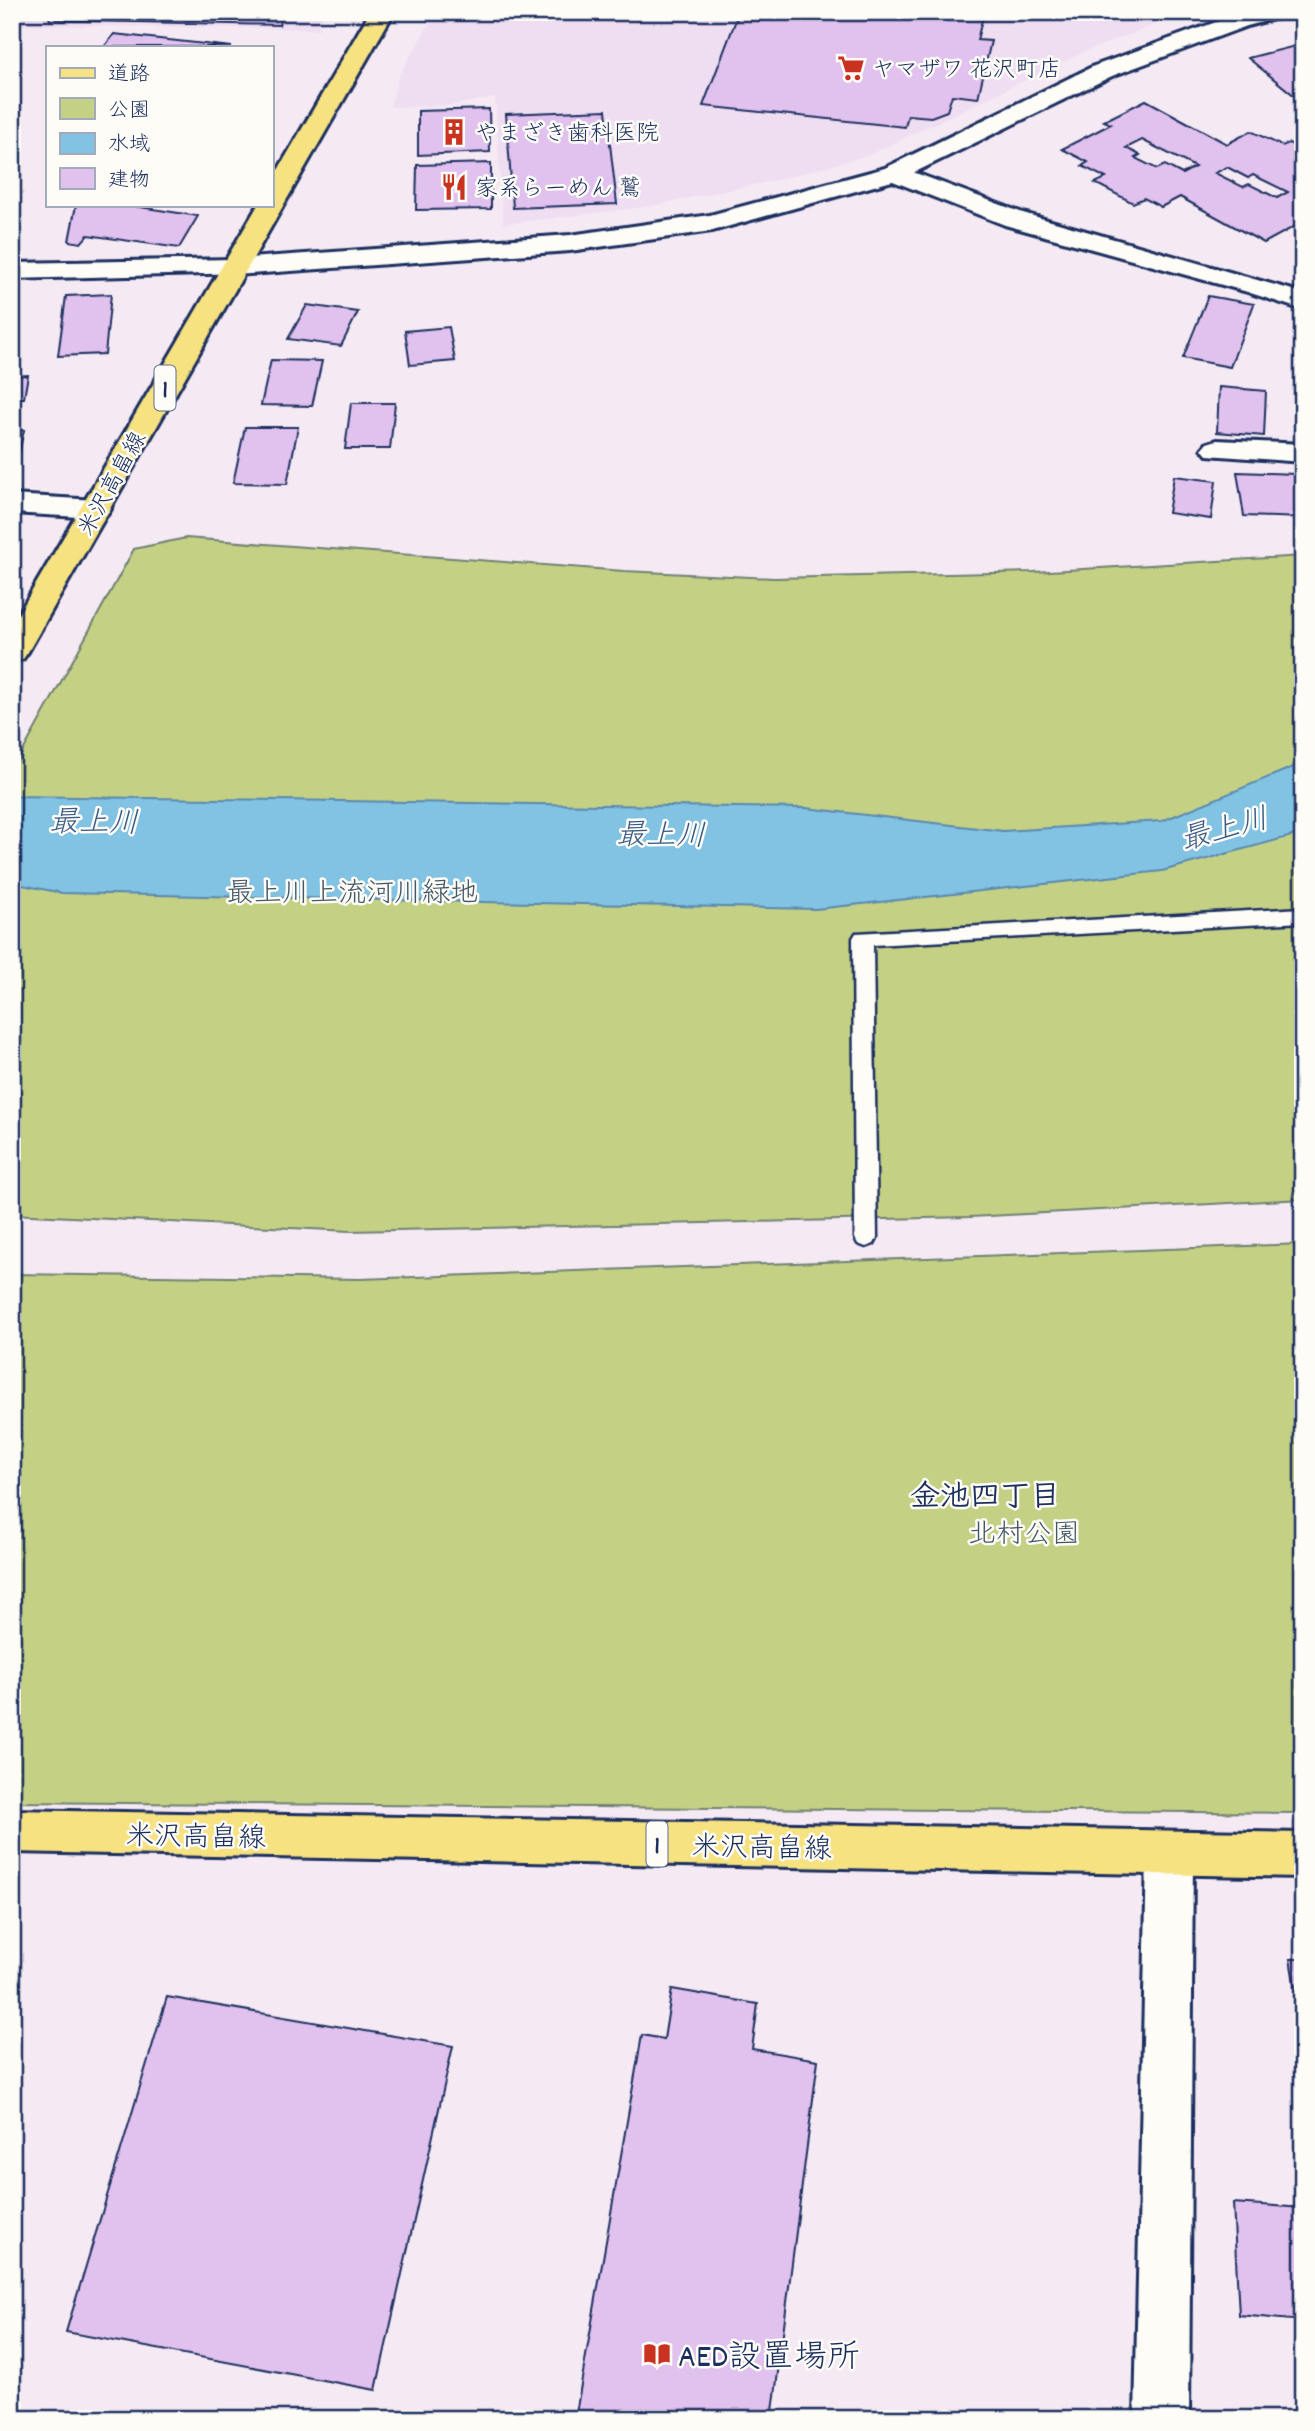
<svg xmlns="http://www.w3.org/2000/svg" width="1315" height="2431" viewBox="0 0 1315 2431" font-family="Dekko,'Klee One',sans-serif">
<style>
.built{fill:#efdef2}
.green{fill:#c4d185;stroke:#708072;stroke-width:2}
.water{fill:#82c3e3;stroke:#5988ae;stroke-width:2}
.building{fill:#e1c1ee;stroke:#1b2f5e;stroke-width:2;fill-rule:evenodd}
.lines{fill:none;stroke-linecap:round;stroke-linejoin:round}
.service-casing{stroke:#1b2f5e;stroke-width:5}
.minor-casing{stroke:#1b2f5e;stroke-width:6}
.tertiary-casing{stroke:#1b2f5e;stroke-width:6}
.primary-casing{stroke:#1b2f5e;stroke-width:6}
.service{fill:#fdfcf7;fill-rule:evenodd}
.minor{fill:#fdfcf7;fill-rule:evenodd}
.tertiary{fill:#fdfcf7;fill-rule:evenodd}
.primary{fill:#f6e281;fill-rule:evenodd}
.labels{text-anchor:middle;stroke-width:5;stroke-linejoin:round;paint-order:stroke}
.far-poi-label{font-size:23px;fill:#1b2f5e;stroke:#fdfcf7;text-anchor:start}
.far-street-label{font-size:23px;fill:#1b2f5e;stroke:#fdfcf7}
.shield{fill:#fdfcf7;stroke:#5f6c8c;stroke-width:2}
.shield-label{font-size:26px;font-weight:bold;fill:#1b2f5e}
.park-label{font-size:28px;fill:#455868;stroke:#fdfcf7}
.street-label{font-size:28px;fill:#1b2f5e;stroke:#fdfcf7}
.water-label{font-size:30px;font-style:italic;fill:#3a5b86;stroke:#fdfcf7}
.neighbourhood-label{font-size:30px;font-weight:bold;fill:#1b2f5e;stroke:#fdfcf7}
.near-poi-label{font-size:33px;fill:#1b2f5e;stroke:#fdfcf7;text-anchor:start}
</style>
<rect width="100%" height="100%" fill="#f5eaf4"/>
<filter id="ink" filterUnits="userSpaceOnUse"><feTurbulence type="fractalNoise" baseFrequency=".0143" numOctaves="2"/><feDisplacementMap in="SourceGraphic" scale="14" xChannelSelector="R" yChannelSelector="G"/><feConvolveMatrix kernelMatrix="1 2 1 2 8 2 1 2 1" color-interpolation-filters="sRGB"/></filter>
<g filter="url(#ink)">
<g class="built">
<path d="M14,12H324L319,29L18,25Z"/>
<path d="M436,12H1189L1086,51L869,155L778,180L646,207L503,224L495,98L446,106L390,107L399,75Z"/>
</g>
<g class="green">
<path d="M186,538L624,571L774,578L1033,572L1303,556V1199L970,1217L350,1231L12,1214V771L134,549Z"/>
<path d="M1303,1244V1813L12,1802V1274L360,1279Z"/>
</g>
<path class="water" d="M1303,763V833L1162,871L816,909L62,893L12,883V796L806,808L1003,831L1162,821Z"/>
<g class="building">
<path d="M47,12H283L279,25L50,20Z"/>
<path d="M739,12H984L977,40L991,41L978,98L952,95L947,111L931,117L908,115L905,127L703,106Z"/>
<path d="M114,34L232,47H104Z"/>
<path d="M1303,44V101H1301L1248,58Z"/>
<path d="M1146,100L1227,144L1251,131L1282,146L1289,143L1303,150V222L1264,243L1180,197L1161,207L1144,198L1133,203L1095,183L1106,178L1082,166L1088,162L1062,149L1111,124L1104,121ZM1142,140L1195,167L1182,174L1165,165L1157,169L1135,158L1140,155L1126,148ZM1227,167L1248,178L1253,175L1288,192L1277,198L1249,184L1243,187L1215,173Z"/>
<path d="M489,109L490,152L418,155V111Z"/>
<path d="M606,110L617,204L513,208L506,114Z"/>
<path d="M491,163V209L416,210L417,165Z"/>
<path d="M76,205H127L198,216L179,248L88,235L81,243L69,241Z"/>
<path d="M111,294L105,354L58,356L66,296Z"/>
<path d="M1208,296L1254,304L1230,367L1183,358Z"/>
<path d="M307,305L358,312L341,346L288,339Z"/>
<path d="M449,327L455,361L410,365L405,331Z"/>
<path d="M271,360L322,361L312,406L261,405Z"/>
<path d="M28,375L24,398H12V376Z"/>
<path d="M1219,387L1266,391L1264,436L1217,432Z"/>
<path d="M351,403H395L390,449H345Z"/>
<path d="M245,427H298L287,484L233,483Z"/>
<path d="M12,430H24L15,472H12Z"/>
<path d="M1237,472L1296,474L1303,518L1244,516Z"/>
<path d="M1174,476L1216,481L1211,519L1168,513Z"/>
<path d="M1290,1959H1303V2035Z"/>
<path d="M672,1989L758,2004L752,2049L818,2060L772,2419H575L642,2035L664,2039Z"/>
<path d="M167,1997L453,2046L376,2390L66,2332Z"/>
<path d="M1233,2203L1303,2208V2321L1239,2315Z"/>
<path d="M12,2409L64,2419H12Z"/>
</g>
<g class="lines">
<defs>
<path id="service" d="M1303,908V922L873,945L877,1238L874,1244L866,1247L858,1244L855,1238L853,938L856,933Z"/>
<g id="minor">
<path d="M894,165L1023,213L1303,293V310L1244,291L1005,225L885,178L881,173L885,168Z"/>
<path d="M235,259L245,261L248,267L245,273L12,279V263Z"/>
<path d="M1217,440L1303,444V462L1207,455L1202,449L1207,443Z"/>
<path d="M12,495L96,500L107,503L111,509L107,515L96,518L12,513Z"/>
<path d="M1170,1831L1186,1838L1193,1853L1189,2419H1135L1147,1853L1154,1838Z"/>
</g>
<path id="tertiary" d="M1244,12H1285L1281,17L1247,26L1112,76L903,178L712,231L570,251L235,275L225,273L222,267L225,261L235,259L570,235L710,215L885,168L1094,66Z"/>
<g id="primary">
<path d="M370,12H394L28,652L23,659L12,662V625L258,205H271V182Z"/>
<path d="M12,1810L1303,1833V1877L12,1852Z"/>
</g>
</defs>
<use href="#service" class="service-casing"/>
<use href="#minor" class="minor-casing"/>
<use href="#tertiary" class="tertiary-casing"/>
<use href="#primary" class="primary-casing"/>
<use href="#service" class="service"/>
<use href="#minor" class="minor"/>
<use href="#tertiary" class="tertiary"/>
<use href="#primary" class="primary"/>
</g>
</g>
<defs>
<symbol id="supermarket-bare" viewBox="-9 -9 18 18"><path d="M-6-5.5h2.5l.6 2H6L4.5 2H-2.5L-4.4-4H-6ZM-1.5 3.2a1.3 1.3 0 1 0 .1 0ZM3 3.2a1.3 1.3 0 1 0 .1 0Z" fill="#c8321e" stroke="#fdfcf7" stroke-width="2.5" paint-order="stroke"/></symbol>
<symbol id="building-bare" viewBox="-9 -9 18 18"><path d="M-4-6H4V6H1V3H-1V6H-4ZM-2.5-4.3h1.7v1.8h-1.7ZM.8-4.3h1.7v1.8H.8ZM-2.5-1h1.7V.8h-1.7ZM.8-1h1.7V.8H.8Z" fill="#c8321e" stroke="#fdfcf7" stroke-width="2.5" paint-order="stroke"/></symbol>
<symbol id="restaurant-bare" viewBox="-9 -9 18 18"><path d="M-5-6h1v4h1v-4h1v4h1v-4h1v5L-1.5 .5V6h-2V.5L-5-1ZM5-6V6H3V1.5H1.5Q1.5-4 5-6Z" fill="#c8321e" stroke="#fdfcf7" stroke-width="2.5" paint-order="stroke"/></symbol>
<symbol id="library-bare" viewBox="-9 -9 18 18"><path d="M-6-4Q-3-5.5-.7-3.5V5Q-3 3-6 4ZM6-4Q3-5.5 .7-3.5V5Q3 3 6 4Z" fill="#c8321e" stroke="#fdfcf7" stroke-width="2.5" paint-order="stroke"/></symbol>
</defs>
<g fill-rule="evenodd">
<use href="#supermarket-bare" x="832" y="49" width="38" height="38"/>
<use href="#building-bare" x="435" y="113" width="38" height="38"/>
<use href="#restaurant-bare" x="435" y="168" width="38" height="38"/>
<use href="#library-bare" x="638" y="2335" width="38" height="38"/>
</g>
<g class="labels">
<g class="far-poi-label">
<text x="872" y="76">ヤマザワ 花沢町店</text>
<text x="475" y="140">やまざき歯科医院</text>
<text x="475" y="195">家系らーめん 鷲</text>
</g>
<g class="far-street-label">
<text transform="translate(111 483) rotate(-61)" y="8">米沢高畠線</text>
</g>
<g class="shield">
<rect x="154.5" y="365.5" width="21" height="45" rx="5"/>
<rect x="646.5" y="1821.5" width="21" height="45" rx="5"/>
</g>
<g class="shield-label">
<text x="165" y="397">1</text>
<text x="657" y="1853">1</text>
</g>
<g class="park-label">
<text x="352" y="901">最上川上流河川緑地</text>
<text x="1024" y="1542">北村公園</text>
</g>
<g class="street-label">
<text transform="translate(196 1835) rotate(1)" y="10">米沢高畠線</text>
<text transform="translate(762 1846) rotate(1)" y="10">米沢高畠線</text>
</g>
<g class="water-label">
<text transform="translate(94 821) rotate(1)" y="10">最上川</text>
<text transform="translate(1224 828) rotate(-15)" y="10">最上川</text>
<text transform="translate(661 834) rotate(1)" y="10">最上川</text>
</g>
<g class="neighbourhood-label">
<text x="985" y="1505">金池四丁目</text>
</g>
<g class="near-poi-label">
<text x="678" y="2366">AED設置場所</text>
</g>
</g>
<rect width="1315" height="2431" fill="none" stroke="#fdfcf7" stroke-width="42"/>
<rect x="21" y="21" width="1273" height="2389" fill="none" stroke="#1b2f5e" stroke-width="2.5" filter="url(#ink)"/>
<rect x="46" y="46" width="228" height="161" fill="#fdfcf7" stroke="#a3aaba" stroke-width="2"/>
<rect x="60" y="68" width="35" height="10" fill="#f6e281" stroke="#a3aaba" stroke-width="2"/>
<text x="108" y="80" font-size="21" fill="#1b2f5e">道路</text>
<rect x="60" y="98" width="35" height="21" fill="#c4d185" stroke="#a3aaba" stroke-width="2"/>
<text x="108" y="116" font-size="21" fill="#1b2f5e">公園</text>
<rect x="60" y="133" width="35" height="21" fill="#82c3e3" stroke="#a3aaba" stroke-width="2"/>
<text x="108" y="150" font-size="21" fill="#1b2f5e">水域</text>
<rect x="60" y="168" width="35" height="21" fill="#e1c1ee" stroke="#a3aaba" stroke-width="2"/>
<text x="108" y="186" font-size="21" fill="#1b2f5e">建物</text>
</svg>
